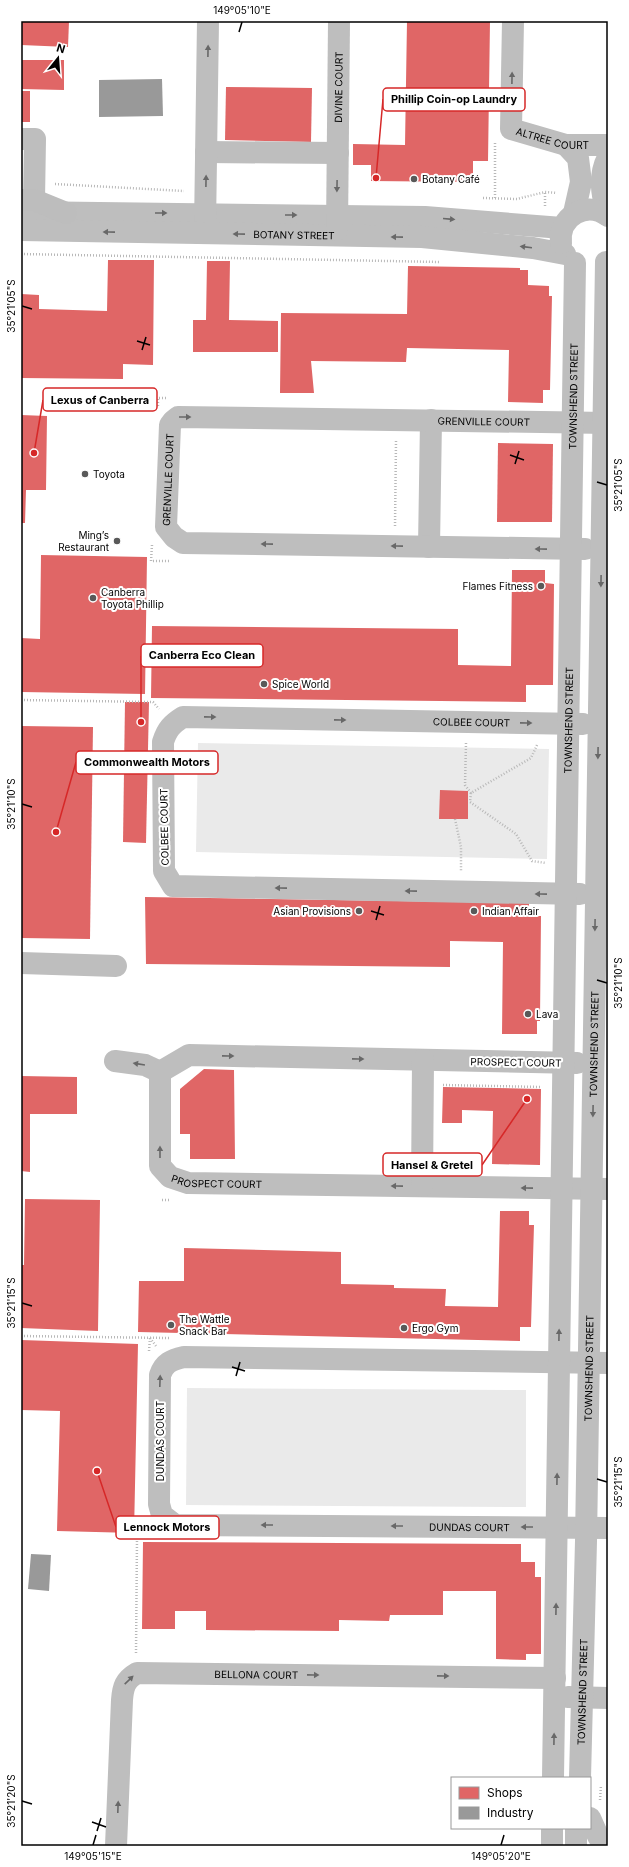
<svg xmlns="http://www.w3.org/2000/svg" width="629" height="1867" viewBox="0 0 629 1867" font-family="Inter,sans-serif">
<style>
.green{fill:#eaeaea}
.shops{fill:#e06666}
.industry{fill:#999}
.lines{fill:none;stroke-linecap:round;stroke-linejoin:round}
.path{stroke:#b8b8b8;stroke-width:2.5;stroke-dasharray:1 2;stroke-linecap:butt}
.minor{stroke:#bebebe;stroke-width:22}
.major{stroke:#bdbdbd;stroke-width:22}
.oneway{fill:#686868}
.ticks{fill:none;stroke:#000;stroke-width:1.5}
.poi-dot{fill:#595959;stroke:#fff;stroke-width:1.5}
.labels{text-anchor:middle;stroke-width:4;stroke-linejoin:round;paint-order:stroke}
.street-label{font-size:10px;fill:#000;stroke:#fff}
.poi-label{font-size:10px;fill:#000;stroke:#fff;text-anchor:start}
.leader{fill:none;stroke:#d62828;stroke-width:1.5}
.callout-dot{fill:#d62828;stroke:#fff;stroke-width:1.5}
.callout{fill:#fff;stroke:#d62828;stroke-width:1.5}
.callout-label{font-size:11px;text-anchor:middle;font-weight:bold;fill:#000}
.neatline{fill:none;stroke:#000;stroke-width:1.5}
.ticks-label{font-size:10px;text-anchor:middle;fill:#000}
</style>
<rect width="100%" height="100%" fill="#fff"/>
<g class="green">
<path d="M198,743L549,749L547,859L196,852Z"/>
<path d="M187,1388L526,1390V1507L186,1505Z"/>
</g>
<g class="shops">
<path d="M21,21H69L68,47L21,45Z"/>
<path d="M407,21H490L488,161H473V182L371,181V165H353V144L405,145Z"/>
<path d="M21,60H64V90L21,89Z"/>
<path d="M226,87L312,88L311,142L225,140Z"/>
<rect x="21" y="91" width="9" height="31"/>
<path d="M108,260H154L153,365L123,364V379L21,378V294L39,295V309L107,311Z"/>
<path d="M207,261H230L229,320L278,321V352H193V320H206Z"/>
<path d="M408,266L520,268V270H528V285L549,286V296H552L550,390H543V403L508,402L509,350L407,348L406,362L311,361L314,393H280L281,313L407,314Z"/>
<path d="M21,415L47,416L46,490H26L25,523H21Z"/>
<path d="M498,443L553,444L552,522H497Z"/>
<path d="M41,555L147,557L145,694L21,692V638L40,639Z"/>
<path d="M512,570H545V583L554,584L553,685H526V702L151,698L152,626L458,629V665L511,666Z"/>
<path d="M125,702H149L146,843L123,842Z"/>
<path d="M21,726L93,727L90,939L21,938Z"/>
<path d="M440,790L468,791V819H439Z"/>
<path d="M145,897L529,903V916H541L540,1021H537V1034H502L503,942L450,941V967L146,964Z"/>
<path d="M204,1069L234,1070L235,1159H190V1134H180V1089Z"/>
<path d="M21,1076L77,1077V1114H30V1172L21,1171Z"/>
<path d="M443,1087L541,1089L540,1165L492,1164L493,1111L462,1110V1123H442Z"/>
<path d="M25,1199L100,1200L98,1331L21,1328V1265H24Z"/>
<path d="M500,1211H529V1225H534L531,1327H520V1341L138,1332L139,1281H184V1248L341,1252V1284L394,1285V1288L446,1289L445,1306L498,1307Z"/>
<path d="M21,1340L138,1344L134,1533L57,1531L60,1411L21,1410Z"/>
<path d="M143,1542L521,1544V1562H535V1577H541V1654H526V1660L496,1659V1591H443V1615H390L389,1621L339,1620V1631L206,1630V1611H175V1629H142Z"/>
</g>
<g class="industry">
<path d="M162,79L163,116L99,117V80Z"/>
<path d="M31,1554L51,1555L49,1591L28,1589Z"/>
</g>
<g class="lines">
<g class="path">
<path d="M55,184L184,191"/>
<path d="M483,198L517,199L545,192L557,193"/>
<path d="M495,198V143"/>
<path d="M545,206V192"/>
<path d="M21,254L440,262"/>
<path d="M158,406V398H168"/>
<path d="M395,526L396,441"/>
<path d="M152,545L151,561H170"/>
<path d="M21,700L153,702L159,709"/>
<path d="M466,743L465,785L471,793"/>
<path d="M537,745L531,758L471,793L470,802L516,834L532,861L546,863"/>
<path d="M455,819L461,847V872"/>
<path d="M443,1085L542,1087"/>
<path d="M162,1200H169"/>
<path d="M21,1336L169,1338"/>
<path d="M150,1338L156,1346"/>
<path d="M149,1351L150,1338"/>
<path d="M142,1524L141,1534H150"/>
<path d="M136,1653L137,1538L147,1528"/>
<path d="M600,1800L601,1785"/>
</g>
<g class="minor">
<path id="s1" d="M513,21L511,129L566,145H608"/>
<path d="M22,139H35L34,200"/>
<path d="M566,145L578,158L581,182L574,213"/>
<path d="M206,152L338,153"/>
<path d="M21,212L425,217L562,228"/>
<path d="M607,215C602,194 598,176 608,157"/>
<path d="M205,227L208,21"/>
<path id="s2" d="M21,230L422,237L533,248L565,254"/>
<path id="s3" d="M337,230L339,21"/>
<path d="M561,243C558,216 587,200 608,216"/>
<path d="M429,547L431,420"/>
<path id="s4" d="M585,549L183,543L174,537L166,527L170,425L173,421L178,417L608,423"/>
<path id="s5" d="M580,894L173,886L164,871L163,742C167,729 172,724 183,717L583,724"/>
<path d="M21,963L116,966"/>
<path d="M115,1061L145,1065L160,1072"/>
<path id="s6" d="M577,1063L189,1055L160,1072V1166L170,1177L188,1183L608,1189"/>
<path d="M422,1186L423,1060"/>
<path id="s7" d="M608,1363L184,1357C171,1360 164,1363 160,1375L159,1504L162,1515L175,1525L608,1528"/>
<path d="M568,1697L608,1698"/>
<path id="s8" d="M553,1778L575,263"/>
<path id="s9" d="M580,1778L586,1541L606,262"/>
<path d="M590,1818L598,1836L604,1846"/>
<path id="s10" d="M116,1846L122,1700C123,1687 125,1680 137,1673L555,1678"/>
<path d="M552,1846V1828"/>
<path d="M576,1846V1828"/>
</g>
<path class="major" d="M21,200H34L66,213"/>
</g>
<defs><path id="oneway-solid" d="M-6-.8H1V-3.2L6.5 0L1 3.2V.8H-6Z"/></defs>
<g class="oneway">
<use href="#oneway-solid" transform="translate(208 51) rotate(-89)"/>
<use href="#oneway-solid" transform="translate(512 78) rotate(-89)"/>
<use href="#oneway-solid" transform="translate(206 181) rotate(-89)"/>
<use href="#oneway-solid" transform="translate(337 186) rotate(91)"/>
<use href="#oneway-solid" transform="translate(161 213)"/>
<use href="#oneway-solid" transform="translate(291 215)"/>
<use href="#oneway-solid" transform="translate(449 219) rotate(5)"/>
<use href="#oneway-solid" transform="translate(109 232) rotate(-179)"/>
<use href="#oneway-solid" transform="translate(239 234) rotate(-179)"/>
<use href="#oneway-solid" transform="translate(397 237) rotate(-179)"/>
<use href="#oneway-solid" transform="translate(526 247) rotate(-173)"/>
<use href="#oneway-solid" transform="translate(185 417)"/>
<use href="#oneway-solid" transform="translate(267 544) rotate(-179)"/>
<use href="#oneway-solid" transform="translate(397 546) rotate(-179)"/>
<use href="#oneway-solid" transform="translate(541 549) rotate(-179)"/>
<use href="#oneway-solid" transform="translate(601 581) rotate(91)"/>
<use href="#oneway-solid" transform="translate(210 717) rotate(1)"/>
<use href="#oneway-solid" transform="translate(340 720) rotate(1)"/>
<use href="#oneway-solid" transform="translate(526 723) rotate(1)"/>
<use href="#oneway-solid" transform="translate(598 753) rotate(91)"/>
<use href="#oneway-solid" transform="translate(281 888) rotate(-179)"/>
<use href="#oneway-solid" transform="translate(411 891) rotate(-179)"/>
<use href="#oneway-solid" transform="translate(541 894) rotate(-179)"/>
<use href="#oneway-solid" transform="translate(595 925) rotate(91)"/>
<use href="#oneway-solid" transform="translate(228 1056) rotate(1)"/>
<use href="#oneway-solid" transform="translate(358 1059) rotate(1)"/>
<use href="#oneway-solid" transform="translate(139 1064) rotate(-171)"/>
<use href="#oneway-solid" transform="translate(593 1111) rotate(91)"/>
<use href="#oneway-solid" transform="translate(160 1152) rotate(-90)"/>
<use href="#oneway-solid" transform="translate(397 1186) rotate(-179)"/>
<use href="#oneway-solid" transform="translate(527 1188) rotate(-179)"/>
<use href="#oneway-solid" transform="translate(559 1335) rotate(-89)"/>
<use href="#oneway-solid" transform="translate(160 1381) rotate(-88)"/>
<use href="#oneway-solid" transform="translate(557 1479) rotate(-89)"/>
<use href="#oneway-solid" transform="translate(267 1525) rotate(-180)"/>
<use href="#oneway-solid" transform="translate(397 1526) rotate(-180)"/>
<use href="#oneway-solid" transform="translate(527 1527) rotate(-180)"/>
<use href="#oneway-solid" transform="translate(556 1609) rotate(-89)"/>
<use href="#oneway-solid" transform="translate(313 1675) rotate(1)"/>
<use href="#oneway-solid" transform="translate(443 1676) rotate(1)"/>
<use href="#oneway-solid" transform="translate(129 1680) rotate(-44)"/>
<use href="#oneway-solid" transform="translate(554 1739) rotate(-89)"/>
<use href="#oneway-solid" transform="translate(118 1807) rotate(-88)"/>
</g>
<path class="ticks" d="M239,32L242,22M22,306L32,309M137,341L150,345M142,350L146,337M510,455L524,460M515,464L519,451M597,482L607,485M22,804L32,807M371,911L384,915M376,920L380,906M597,980L607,983M22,1303L32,1306M232,1367L245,1371M236,1376L240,1362M597,1479L607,1482M22,1801L32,1804M92,1822L106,1827M97,1831L101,1818M93,1845L96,1835M501,1845L504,1835"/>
<g class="poi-dot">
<circle cx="414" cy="179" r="4"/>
<circle cx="85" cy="474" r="4"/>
<circle cx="117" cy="541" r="4"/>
<circle cx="541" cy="586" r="4"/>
<circle cx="93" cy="598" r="4"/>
<circle cx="264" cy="684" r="4"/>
<circle cx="359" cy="911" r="4"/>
<circle cx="474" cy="911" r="4"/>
<circle cx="528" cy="1014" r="4"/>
<circle cx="171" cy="1325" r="4"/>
<circle cx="404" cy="1328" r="4"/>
</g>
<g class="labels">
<g class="street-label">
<text dy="4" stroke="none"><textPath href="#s3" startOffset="143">DIVINE COURT</textPath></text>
<text dy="4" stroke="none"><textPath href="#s1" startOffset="151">ALTREE COURT</textPath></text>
<text dy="4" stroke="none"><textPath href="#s2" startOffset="273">BOTANY STREET</textPath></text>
<text dy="4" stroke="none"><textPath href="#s8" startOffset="1382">TOWNSHEND STREET</textPath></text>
<text dy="4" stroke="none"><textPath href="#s4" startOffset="845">GRENVILLE COURT</textPath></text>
<text dy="4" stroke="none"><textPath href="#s4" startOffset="473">GRENVILLE COURT</textPath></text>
<text dy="4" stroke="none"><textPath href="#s8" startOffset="1058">TOWNSHEND STREET</textPath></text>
<text dy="4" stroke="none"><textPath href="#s5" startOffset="875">COLBEE COURT</textPath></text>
<text transform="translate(164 827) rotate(-91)" y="4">COLBEE COURT</text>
<text dy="4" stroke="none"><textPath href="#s9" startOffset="734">TOWNSHEND STREET</textPath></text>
<text transform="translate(516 1062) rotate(1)" y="4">PROSPECT COURT</text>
<text dy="4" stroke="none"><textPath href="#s6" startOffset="578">PROSPECT COURT</textPath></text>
<text dy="4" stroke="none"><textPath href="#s9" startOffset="410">TOWNSHEND STREET</textPath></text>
<text transform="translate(160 1441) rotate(-90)" y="4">DUNDAS COURT</text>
<text dy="4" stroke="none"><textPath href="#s7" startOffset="907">DUNDAS COURT</textPath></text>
<text dy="4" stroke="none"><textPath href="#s10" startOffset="298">BELLONA COURT</textPath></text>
<text dy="4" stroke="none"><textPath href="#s9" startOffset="86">TOWNSHEND STREET</textPath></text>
</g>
<g class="poi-label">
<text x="422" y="183">Botany Café</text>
<text x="93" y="478">Toyota</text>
<text x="109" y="539" text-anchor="end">Ming’s<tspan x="109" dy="12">Restaurant</tspan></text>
<text x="533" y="590" text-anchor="end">Flames Fitness</text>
<text x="101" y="596">Canberra<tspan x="101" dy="12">Toyota Phillip</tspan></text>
<text x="272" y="688">Spice World</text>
<text x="351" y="915" text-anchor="end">Asian Provisions</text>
<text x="482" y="915">Indian Affair</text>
<text x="536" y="1018">Lava</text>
<text x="179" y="1323">The Wattle<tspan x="179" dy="12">Snack Bar</tspan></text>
<text x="412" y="1332">Ergo Gym</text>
</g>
</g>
<path class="leader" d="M376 178L383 99M34 453L43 400M141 722L141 656M56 832L76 762M527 1099L482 1165M97 1471L116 1527"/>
<g class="callout-dot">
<circle cx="376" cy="178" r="4"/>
<circle cx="34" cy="453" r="4"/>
<circle cx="141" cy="722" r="4"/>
<circle cx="56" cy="832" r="4"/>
<circle cx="527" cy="1099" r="4"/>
<circle cx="97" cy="1471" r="4"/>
</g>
<g class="callout">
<rect x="383" y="88" width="142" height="23" rx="4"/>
<rect x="43" y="388" width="114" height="23" rx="4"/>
<rect x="141" y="644" width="122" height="23" rx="4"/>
<rect x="76" y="751" width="142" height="23" rx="4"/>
<rect x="383" y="1153" width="99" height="23" rx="4"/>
<rect x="116" y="1516" width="103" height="23" rx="4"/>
</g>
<g class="callout-label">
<text x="454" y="103">Phillip Coin-op Laundry</text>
<text x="100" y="404">Lexus of Canberra</text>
<text x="202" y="659">Canberra Eco Clean</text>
<text x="147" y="766">Commonwealth Motors</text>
<text x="432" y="1169">Hansel &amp; Gretel</text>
<text x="167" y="1531">Lennock Motors</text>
</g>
<rect width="629" height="1867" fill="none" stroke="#ffffff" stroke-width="44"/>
<rect x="451" y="1777" width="140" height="52" fill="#ffffff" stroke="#999999"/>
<rect x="459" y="1787" width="20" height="12" fill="#e06666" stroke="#999999"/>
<text x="487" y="1797" font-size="12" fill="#000000">Shops</text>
<rect x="459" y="1807" width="20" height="12" fill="#999999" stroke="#999999"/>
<text x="487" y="1817" font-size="12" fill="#000000">Industry</text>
<g transform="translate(58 58) rotate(17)" stroke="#ffffff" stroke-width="3" paint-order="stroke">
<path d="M0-3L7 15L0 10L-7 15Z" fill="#000000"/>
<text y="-6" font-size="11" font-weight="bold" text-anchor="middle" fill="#000000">N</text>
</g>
<rect x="22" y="22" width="585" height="1823" class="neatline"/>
<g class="ticks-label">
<text x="242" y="14">149°05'10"E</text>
<text transform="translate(11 306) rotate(-90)" y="4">35°21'05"S</text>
<text transform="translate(618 485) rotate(-90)" y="4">35°21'05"S</text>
<text transform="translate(11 804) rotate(-90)" y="4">35°21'10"S</text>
<text transform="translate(618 983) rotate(-90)" y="4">35°21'10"S</text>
<text transform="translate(11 1303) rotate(-90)" y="4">35°21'15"S</text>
<text transform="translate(618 1482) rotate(-90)" y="4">35°21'15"S</text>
<text transform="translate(11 1801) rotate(-90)" y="4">35°21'20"S</text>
<text x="93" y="1860">149°05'15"E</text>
<text x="501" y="1860">149°05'20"E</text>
</g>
</svg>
